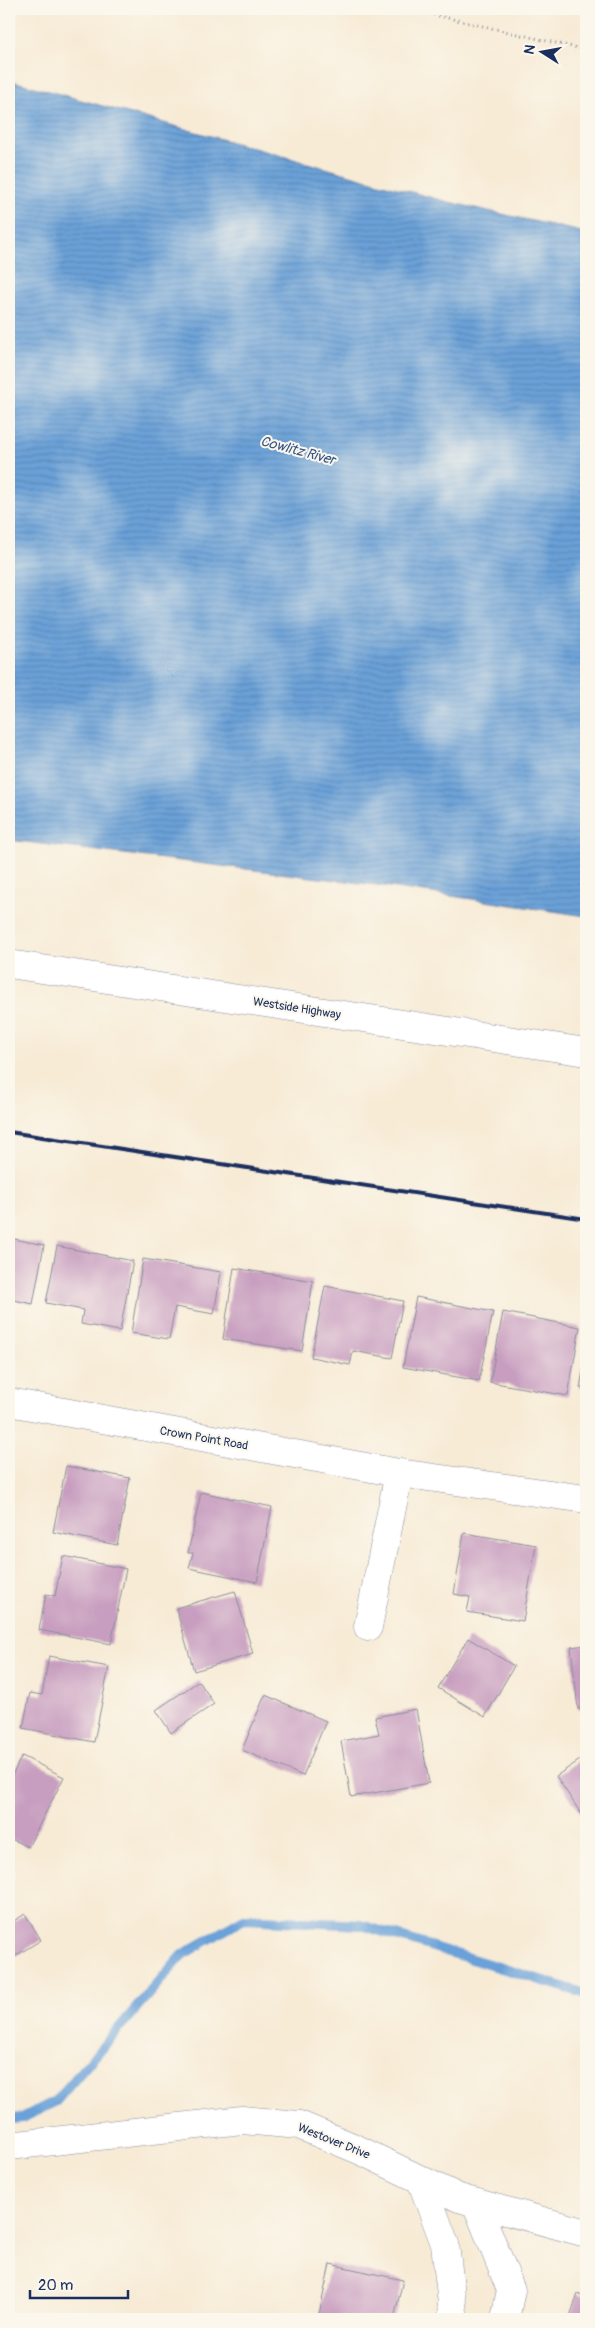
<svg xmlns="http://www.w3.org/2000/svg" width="595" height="2328" viewBox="0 0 595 2328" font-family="Pangolin,sans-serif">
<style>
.water{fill:url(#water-rules);stroke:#43689b}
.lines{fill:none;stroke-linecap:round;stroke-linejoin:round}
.stream{stroke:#6ba1d8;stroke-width:10}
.building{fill:#c89ec0}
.minor-casing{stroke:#898d9a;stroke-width:29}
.major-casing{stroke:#898d9a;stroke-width:29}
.path{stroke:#898d9a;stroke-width:3;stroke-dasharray:1 4;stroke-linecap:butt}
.minor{stroke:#fff;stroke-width:28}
.major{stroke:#fff;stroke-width:28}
.rail{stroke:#1b2f5e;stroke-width:4}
.labels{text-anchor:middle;stroke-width:4;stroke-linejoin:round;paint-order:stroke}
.street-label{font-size:12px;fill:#1b2f5e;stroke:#fbf7ec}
.water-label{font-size:14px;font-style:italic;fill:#375789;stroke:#fbf7ec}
</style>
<defs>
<pattern id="water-rules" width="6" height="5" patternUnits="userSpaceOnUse" patternTransform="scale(1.25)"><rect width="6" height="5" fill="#6ba1d8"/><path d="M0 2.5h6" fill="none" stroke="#5784b2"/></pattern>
</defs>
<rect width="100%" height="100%" fill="#fbf7ec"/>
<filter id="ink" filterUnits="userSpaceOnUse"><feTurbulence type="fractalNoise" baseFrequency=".02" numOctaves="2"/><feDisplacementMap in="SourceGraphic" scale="10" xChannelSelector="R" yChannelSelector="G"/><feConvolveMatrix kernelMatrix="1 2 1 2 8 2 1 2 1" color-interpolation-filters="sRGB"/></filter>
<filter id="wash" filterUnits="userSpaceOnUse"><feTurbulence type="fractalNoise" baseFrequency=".0096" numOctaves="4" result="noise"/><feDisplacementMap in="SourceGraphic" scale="20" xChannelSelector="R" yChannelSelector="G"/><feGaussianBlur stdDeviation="1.12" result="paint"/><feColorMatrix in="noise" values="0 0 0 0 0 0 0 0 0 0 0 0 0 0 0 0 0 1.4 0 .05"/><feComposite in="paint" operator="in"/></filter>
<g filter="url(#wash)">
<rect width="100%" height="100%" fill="#f7ebd6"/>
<path class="water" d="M9,80L444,201L586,233V916L377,885L9,840Z"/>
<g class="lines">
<path class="stream" d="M9,2119L22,2118L56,2101L182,1955L244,1919L361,1925L586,1994"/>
</g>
<g id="blocks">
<g class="building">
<path d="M9,1238L44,1245L33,1304L9,1299Z"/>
<path d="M57,1246L133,1261L120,1331L81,1324L83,1310L46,1303Z"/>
<path d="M143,1259L221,1272L214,1314L175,1307L169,1339L131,1333Z"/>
<path d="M234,1268L313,1281L302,1351L223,1339Z"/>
<path d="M325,1286L403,1301L392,1358L353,1351L350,1365L311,1357Z"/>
<path d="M416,1297L493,1312L479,1381L403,1367Z"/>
<path d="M503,1312L580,1327L568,1396L490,1382Z"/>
<path d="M585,1359H586V1389L580,1388Z"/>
<path d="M66,1466L130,1478L117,1545L53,1532Z"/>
<path d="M201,1492L272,1507L257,1582L189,1568L193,1553H188Z"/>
<path d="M464,1533L536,1545L523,1621L467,1612L470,1597L454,1594Z"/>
<path d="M63,1556L126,1569L111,1644L39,1630L46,1594L55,1596Z"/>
<path d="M235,1591L253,1654L194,1671L176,1608Z"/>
<path d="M468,1638L514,1666L485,1717L438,1688Z"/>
<path d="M586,1645V1708L578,1709L571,1647Z"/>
<path d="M49,1656L109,1667L94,1742L23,1728L30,1693L42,1695Z"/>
<path d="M199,1681L214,1704L171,1733L156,1710Z"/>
<path d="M265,1695L326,1721L303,1776L242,1750Z"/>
<path d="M416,1709L429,1783L351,1797L341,1741L379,1734L375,1717Z"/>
<path d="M22,1756L64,1777L28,1847L9,1838V1781Z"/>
<path d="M586,1756V1821L556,1776Z"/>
<path d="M25,1914L41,1940L9,1960V1924Z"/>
<path d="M330,2264L403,2280L394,2319H318Z"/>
<path d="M578,2294L586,2297V2319H569Z"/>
</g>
</g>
</g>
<g filter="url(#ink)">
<use href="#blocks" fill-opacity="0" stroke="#898d9a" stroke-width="1"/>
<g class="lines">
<defs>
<g id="minor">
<path d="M9,1402L399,1473L586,1499"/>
<path d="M368,1627L399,1473"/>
<path d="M9,2146L242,2120L299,2125L357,2149L459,2198L586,2233"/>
<path d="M421,2180L445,2244L453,2312L452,2319"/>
<path d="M476,2203L511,2290L505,2319"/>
</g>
<path id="major" d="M9,964L586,1052"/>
</defs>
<use href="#minor" class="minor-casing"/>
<use href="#major" class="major-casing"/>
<path class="path" d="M409,9L586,50"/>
<use href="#minor" class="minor"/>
<use href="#major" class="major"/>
<path class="rail" d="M9,1132L586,1219"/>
</g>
</g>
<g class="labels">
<g class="street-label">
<text transform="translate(297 1008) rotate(9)" y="4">Westside Highway</text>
<text transform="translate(204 1438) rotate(10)" y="4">Crown Point Road</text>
<text transform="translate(334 2141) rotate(22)" y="4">Westover Drive</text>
</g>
<g class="water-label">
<text transform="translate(298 450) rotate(15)" y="5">Cowlitz River</text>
</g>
</g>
<rect width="595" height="2328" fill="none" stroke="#fbf7ec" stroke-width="30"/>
<g transform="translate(542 52) rotate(281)" stroke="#fbf7ec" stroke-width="4" paint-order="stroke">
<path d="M0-4L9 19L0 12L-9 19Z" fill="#1b2f5e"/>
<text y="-8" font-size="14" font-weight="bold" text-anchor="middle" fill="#1b2f5e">N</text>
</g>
<path d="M30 2290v8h98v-8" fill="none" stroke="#1b2f5e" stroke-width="2.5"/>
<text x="38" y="2290" font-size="15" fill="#1b2f5e" stroke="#fbf7ec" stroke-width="4" paint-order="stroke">20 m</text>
</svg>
